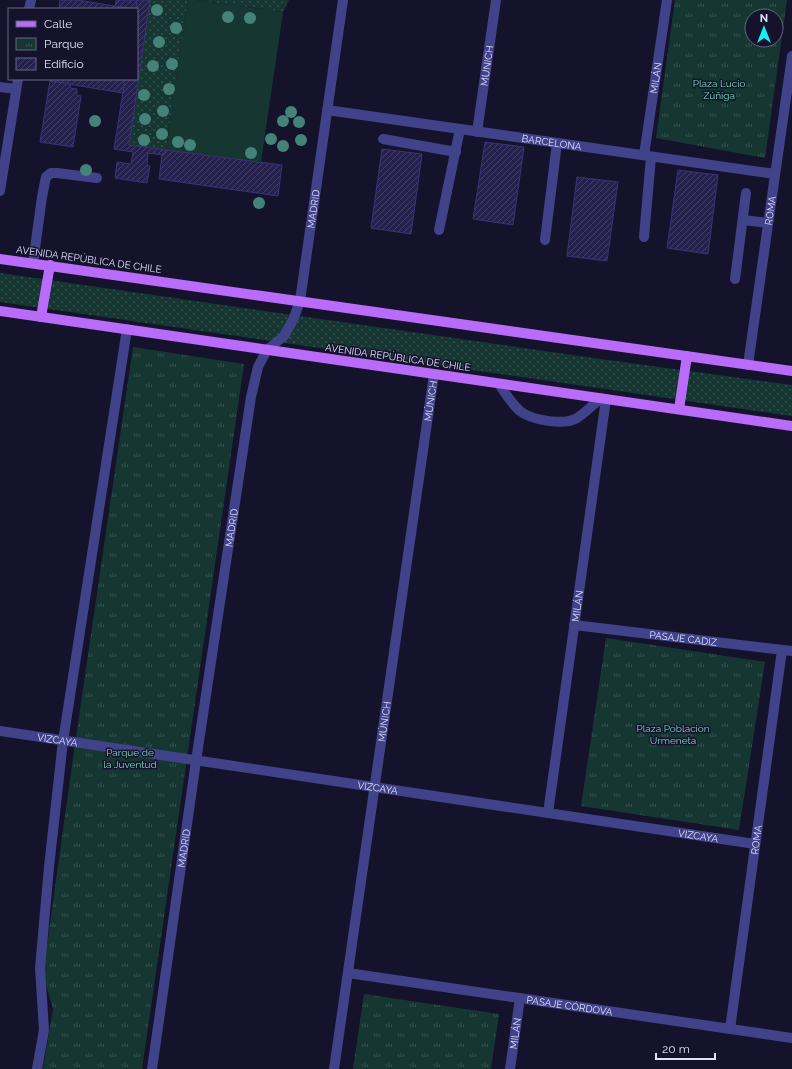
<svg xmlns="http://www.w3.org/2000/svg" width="792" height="1069" viewBox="0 0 792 1069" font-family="Raleway,sans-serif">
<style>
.grass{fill:url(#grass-dots)}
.park{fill:url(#park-tufts);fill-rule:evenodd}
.pitch{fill:#163632}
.building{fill:url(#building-hatch);stroke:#3b3377}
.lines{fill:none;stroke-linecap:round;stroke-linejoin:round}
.minor{stroke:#404389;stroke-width:10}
.major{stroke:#b96bf9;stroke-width:10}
.tree{fill:#458279}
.labels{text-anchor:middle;stroke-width:3;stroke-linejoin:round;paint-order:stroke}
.street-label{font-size:10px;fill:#e0dffe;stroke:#15132c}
.park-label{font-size:10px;fill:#6cddb8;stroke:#15132c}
</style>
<defs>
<pattern id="grass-dots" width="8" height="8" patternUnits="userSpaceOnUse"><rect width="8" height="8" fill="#163632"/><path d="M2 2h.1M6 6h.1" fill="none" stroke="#385351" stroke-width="1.8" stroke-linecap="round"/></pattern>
<pattern id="park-tufts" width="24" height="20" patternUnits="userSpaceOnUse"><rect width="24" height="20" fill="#163632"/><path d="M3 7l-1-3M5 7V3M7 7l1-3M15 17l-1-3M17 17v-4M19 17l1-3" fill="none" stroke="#385351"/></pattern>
<pattern id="building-hatch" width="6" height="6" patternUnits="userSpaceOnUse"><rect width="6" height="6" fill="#25204c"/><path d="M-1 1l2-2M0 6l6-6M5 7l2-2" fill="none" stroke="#444067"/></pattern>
</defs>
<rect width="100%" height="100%" fill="#15132c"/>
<g class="grass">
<path d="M150,0H188L166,150L129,145Z"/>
<path d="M196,0H289L283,12Z"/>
<path d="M0,273L593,358L792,385V416L0,302Z"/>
</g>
<g class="park">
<path d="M675,0H787L765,158L656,138ZM752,16H776V40H752Z"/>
<path d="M133,347L244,364L142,1069H43L53,1009L43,974L74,751Z"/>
<path d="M606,638L765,662L739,830L581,806Z"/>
<path d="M364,994L499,1014L491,1069H353Z"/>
</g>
<path class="pitch" d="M188,0H196L283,12L261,162L166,150Z"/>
<g class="building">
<path d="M60,0H78L133,9H59Z"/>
<path d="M116,0H137L136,9L115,6Z"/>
<path d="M137,0H150L129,145L166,150L162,155L148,153L147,165L150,166L147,183L115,178L117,162L131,164L133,152L114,149L125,79H137V9H136Z"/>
<path d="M50,79H125L123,93L50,81Z"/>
<path d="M50,81L71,84L70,88L77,89V95L81,96L73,147L40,142Z"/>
<path d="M485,142L524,147L513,225L473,219Z"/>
<path d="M382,149L422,154L411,234L371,228Z"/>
<path d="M166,150L282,165L278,196L159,179L162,155Z"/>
<path d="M678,170L718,175L708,254L667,248Z"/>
<path d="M577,177L618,182L607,261L567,256Z"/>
</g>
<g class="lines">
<g class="minor">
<path d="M29,9L31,0"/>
<path d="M0,87L16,89"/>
<path id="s1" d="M327,110L775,174"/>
<path id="s2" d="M477,132L496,0"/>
<path d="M383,139L456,152"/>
<path id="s3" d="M644,155L667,0"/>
<path d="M0,191L18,79"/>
<path d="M743,220L768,223"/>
<path d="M439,230L460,129"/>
<path d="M644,237L651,157"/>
<path d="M545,240L557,143"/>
<path d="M33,263L42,197L46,177L51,173H57L97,178"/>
<path d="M735,279L746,193"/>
<path id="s4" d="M748,365L792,56"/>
<path d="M499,384C505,393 511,403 520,411C531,420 564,426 577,418C585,413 593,405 601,398"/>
<path id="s5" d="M574,625L792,651"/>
<path id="s6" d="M0,731L755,844"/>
<path id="s7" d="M548,813L606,399"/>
<path id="s8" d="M348,973L792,1038"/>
<path id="s9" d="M730,1029L782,650"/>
<path d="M37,1069L44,1030L40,968L49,867L63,741L127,329"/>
<path id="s10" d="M152,1069L196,761L251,397L258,367L267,350L284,336L293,320L300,301L343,0"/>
<path id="s11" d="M334,1069L434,374"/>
<path id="s12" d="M510,1069L520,998"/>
</g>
<g class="major">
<path d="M0,259L792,371"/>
<path d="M0,311L792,426"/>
<path d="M41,317L50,265"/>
<path d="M679,409L687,356"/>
</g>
</g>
<g class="tree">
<circle cx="157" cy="10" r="6"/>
<circle cx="228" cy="17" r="6"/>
<circle cx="250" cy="18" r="6"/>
<circle cx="176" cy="28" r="6"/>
<circle cx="159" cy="42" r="6"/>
<circle cx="172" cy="64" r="6"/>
<circle cx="153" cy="66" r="6"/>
<circle cx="169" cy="89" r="6"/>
<circle cx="144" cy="95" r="6"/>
<circle cx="163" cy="111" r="6"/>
<circle cx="291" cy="112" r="6"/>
<circle cx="145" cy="119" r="6"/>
<circle cx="95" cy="121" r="6"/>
<circle cx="283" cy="121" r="6"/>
<circle cx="299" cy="122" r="6"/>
<circle cx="162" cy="134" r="6"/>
<circle cx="271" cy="139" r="6"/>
<circle cx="144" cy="140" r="6"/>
<circle cx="301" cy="140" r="6"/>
<circle cx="178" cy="142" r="6"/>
<circle cx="190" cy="145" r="6"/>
<circle cx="283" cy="146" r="6"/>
<circle cx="251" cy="153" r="6"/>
<circle cx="86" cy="170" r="6"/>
<circle cx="259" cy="203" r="6"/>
</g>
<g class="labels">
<g class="street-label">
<text dy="4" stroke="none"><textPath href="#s2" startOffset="67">MUNICH</textPath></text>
<text dy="4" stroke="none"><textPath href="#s3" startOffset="78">MILÁN</textPath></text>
<text dy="4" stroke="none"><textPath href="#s1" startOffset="227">BARCELONA</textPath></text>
<text dy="4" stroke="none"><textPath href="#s10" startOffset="883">MADRID</textPath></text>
<text dy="4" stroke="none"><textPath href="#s4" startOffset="156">ROMA</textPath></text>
<text transform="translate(89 259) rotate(8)" y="4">AVENIDA REPÚBLICA DE CHILE</text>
<text transform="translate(398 357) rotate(8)" y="4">AVENIDA REPÚBLICA DE CHILE</text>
<text dy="4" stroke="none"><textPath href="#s11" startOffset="675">MÚNICH</textPath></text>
<text dy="4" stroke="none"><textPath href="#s10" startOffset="547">MADRID</textPath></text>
<text dy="4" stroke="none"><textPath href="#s7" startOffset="209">MILÁN</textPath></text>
<text dy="4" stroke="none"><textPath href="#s5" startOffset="110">PASAJE CADIZ</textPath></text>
<text dy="4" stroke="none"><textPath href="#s11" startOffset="351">MÚNICH</textPath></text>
<text dy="4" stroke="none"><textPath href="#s6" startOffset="58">VIZCAYA</textPath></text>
<text dy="4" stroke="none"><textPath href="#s6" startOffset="382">VIZCAYA</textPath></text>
<text dy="4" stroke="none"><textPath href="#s6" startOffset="706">VIZCAYA</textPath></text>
<text dy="4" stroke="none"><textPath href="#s9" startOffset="191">ROMA</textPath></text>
<text dy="4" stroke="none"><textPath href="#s10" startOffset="223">MADRID</textPath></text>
<text dy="4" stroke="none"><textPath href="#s8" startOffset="224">PASAJE CÓRDOVA</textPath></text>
<text dy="4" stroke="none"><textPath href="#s12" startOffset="36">MILÁN</textPath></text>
</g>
<g class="park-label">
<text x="719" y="87">Plaza Lucio<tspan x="719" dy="12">Zúñiga</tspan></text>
<text x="673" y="732">Plaza Población<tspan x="673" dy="12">Urmeneta</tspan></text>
<text x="130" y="756">Parque de<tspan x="130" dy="12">la Juventud</tspan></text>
</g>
</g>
<rect x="8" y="8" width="130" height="72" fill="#15132c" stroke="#666580"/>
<rect x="16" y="21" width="20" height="6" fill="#b96bf9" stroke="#666580"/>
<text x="44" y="28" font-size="12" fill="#e0dffe">Calle</text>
<rect x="16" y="38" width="20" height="12" fill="url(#park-tufts)" stroke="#666580"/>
<text x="44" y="48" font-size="12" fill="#e0dffe">Parque</text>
<rect x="16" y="58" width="20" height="12" fill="url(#building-hatch)" stroke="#666580"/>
<text x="44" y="68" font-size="12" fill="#e0dffe">Edificio</text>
<g transform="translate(764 28)"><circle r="19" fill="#15132c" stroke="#666580"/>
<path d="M0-3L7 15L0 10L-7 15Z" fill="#14f0f5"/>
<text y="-6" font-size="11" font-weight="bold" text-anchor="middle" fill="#e0dffe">N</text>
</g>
<path d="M656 1053v6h59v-6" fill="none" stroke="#e0dffe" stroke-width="2"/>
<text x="662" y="1053" font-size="12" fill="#e0dffe" stroke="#15132c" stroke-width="3" paint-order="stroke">20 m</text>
</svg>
